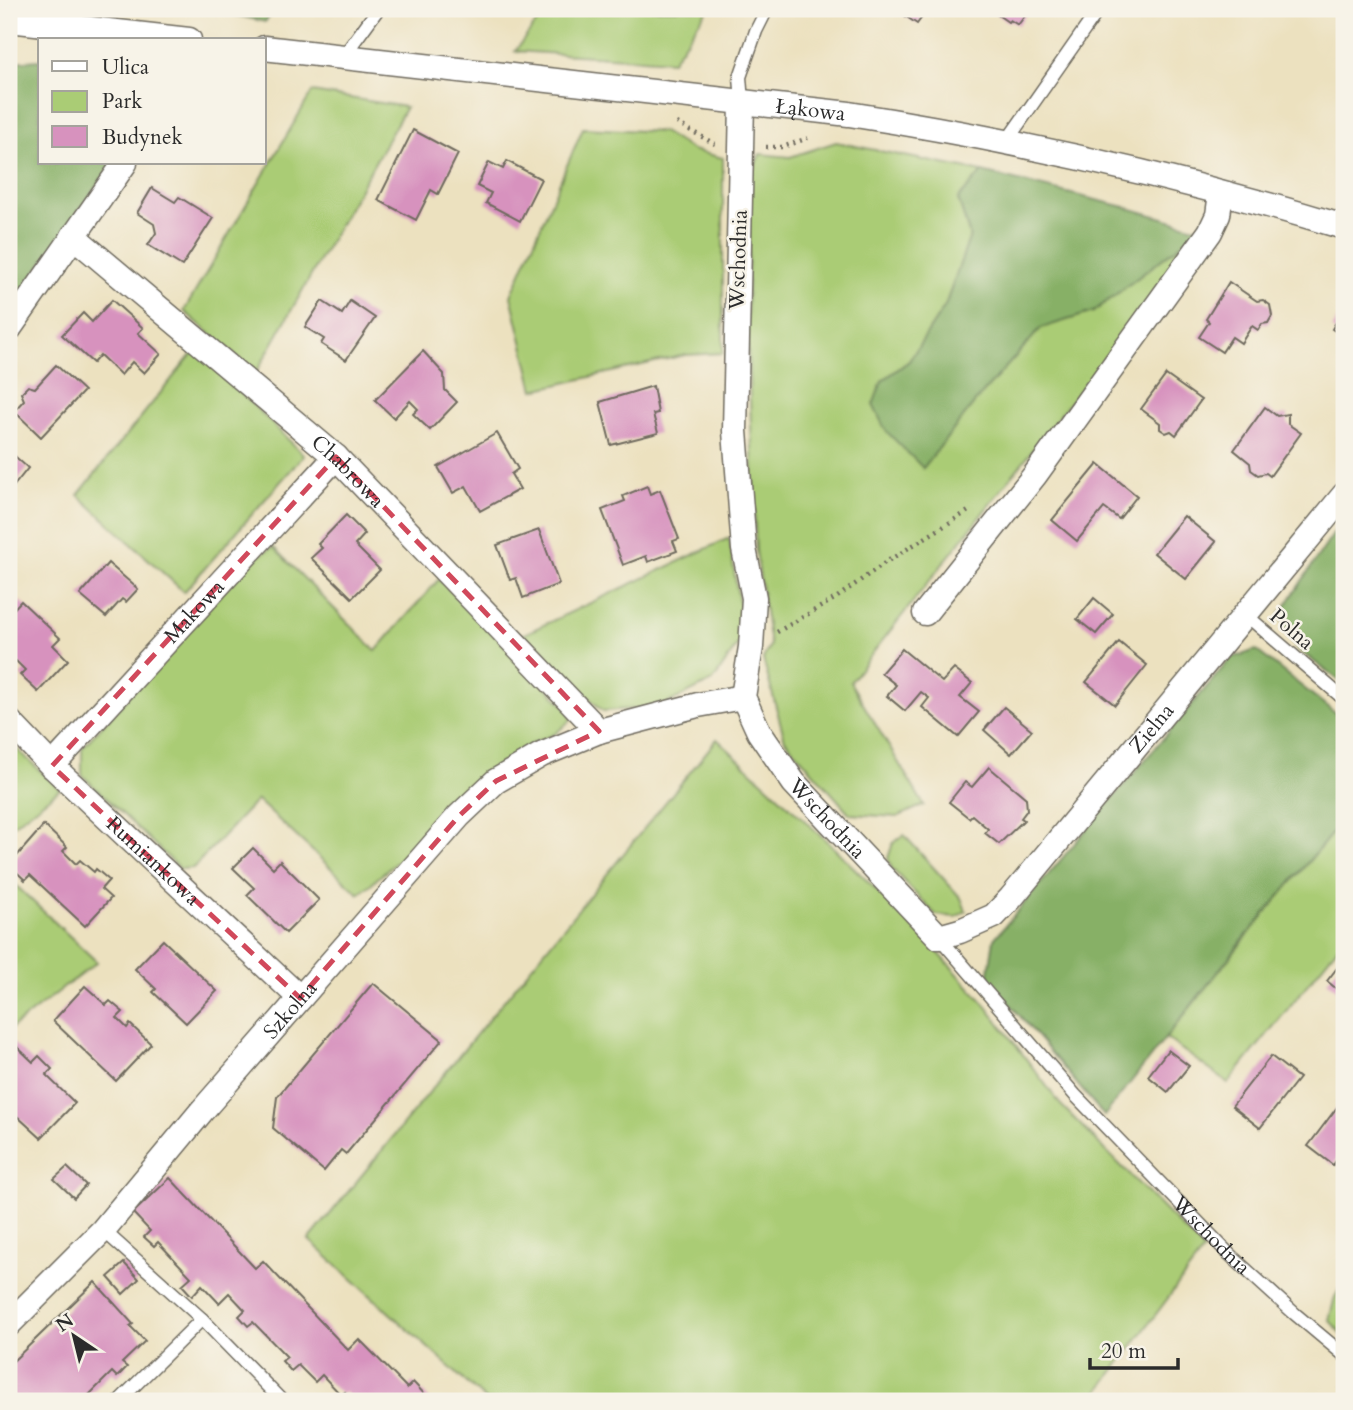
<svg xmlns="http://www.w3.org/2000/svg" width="1353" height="1410" viewBox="0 0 1353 1410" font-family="Cardo,serif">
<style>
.green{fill:#aacc75;stroke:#6a7c50;stroke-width:2}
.forest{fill:#87b066;stroke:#596e48;stroke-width:2}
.building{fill:#d792be}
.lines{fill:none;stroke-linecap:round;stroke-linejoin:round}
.lane-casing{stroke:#6f6b5f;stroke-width:15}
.street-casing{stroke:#6f6b5f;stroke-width:27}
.path{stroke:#6f6b5f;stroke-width:4.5;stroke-dasharray:2 5;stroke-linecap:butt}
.lane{stroke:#fff;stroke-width:12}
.street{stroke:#fff;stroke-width:24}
.marked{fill:none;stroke:#d1495b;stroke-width:5;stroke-dasharray:14 9;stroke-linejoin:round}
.labels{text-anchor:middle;stroke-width:5;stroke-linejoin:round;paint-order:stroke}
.street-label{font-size:21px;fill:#2b2b2b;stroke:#f7f3e8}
</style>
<rect width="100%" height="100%" fill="#f7f3e8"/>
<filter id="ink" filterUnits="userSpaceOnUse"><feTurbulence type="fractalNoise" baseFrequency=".0143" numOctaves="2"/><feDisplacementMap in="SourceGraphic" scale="14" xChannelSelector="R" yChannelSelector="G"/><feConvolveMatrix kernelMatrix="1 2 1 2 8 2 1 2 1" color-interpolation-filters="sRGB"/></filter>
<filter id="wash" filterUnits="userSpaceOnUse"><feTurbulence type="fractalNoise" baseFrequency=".00686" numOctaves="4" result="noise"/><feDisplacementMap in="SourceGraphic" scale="28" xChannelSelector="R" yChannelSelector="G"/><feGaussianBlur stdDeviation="1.57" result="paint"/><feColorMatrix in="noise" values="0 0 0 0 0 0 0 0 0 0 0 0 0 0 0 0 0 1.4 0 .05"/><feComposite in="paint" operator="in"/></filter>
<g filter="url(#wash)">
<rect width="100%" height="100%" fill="#ece1bf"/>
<g class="green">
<path d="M547,9H708L672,61L515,51Z"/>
<path d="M312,92L406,107L256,373L184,311Z"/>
<path d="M583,128L663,132L692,150L723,158V353L685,355L534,390L511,296Z"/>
<path d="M836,142L982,172L958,199L970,236L945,306L909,361L882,381L923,468L980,396L1041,328L1093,312L1201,229L1103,360L850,682L924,805L897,817L850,814L785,740L763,659L770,645L756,551L747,324L750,176L760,154L790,157Z"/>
<path d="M196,349L304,455L184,592L78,495Z"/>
<path d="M729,538L744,635L713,681L660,707L603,711L522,635Z"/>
<path d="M273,547L376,651L439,579L568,709L571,720L555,734L533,743L483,775L419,843L359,894L257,800L193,868L180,869L82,775V748L249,562Z"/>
<path d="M717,739L830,844L925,938L984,1003L1061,1105L1204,1250L1091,1401H487L309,1240Z"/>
<path d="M9,742L60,789L9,828Z"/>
<path d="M1344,819V939L1228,1083L1166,1038L1256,925Z"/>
<path d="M904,835L961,898L966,911L956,917L936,915L892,869L888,858L893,843Z"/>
<path d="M9,879L97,962L9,1030Z"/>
<path d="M1344,1282V1336L1329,1320L1335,1297Z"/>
</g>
<g class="forest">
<path d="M182,9H276L265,22L222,12Z"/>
<path d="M40,60V163H113L9,310V62Z"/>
<path d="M982,172L1125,207L1201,229L1093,312L1041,328L980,396L923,468L886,431L873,405L882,381L909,361L945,306L970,236L958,199Z"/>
<path d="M1344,518V684L1296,648L1280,614Z"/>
<path d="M1256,650L1344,720V819L1243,940L1104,1116L988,978L994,939L1231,658Z"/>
</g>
<g id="blocks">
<g class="building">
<path d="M895,9H928L917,24Z"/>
<path d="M995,9H1030L1018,25L1010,20L1008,22L995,13L997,10Z"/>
<path d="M413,130L458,154L438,194L431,190L416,220L378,200Z"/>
<path d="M507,161L541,179L520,221L486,203L491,193L477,186L489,162L503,169Z"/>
<path d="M152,188L175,202L179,197L213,218L182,266L148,245L156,233L154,224L137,213Z"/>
<path d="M1229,282L1257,301L1263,300L1270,305L1272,316L1268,323L1262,324L1258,330L1252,326L1241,343L1232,337L1222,352L1199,337L1209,322L1206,319Z"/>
<path d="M112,300L143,328L138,333L161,354L144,373L132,362L121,375L100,355L93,363L62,335L83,313L92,322Z"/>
<path d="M322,301L342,314L350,301L375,318L346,360L321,344L324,339L305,327Z"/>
<path d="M1344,309V337L1332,329Z"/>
<path d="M423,351L444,374L445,390L457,402L430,430L413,414L418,409L410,401L394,418L375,400Z"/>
<path d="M56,365L84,391L41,437L14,411L24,400L21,393L28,386L35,388Z"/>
<path d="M1166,375L1201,400L1176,435L1171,431L1166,433L1160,429V423L1141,409Z"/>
<path d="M653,386L658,413L653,414L658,433L611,445L600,402Z"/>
<path d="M1265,407L1277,416L1288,414V424L1301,433L1270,476L1266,473L1258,475L1251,470L1250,463L1234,450Z"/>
<path d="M497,433L518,469L511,474L520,489L480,511L466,486L453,493L438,467Z"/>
<path d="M9,451L28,468L9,492Z"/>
<path d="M1098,464L1137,496L1119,519L1104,508L1077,541L1052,520Z"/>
<path d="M647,486L650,494L660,490L679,539L673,541L677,551L648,562L646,556L623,565L602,510L625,501L623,496Z"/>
<path d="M346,515L365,534L355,545L380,570L352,598L311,558L322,548L318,544Z"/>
<path d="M1184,516L1216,542L1186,579L1154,553Z"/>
<path d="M539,530L559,584L523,598L516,578L510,580L497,545Z"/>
<path d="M108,563L138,589L126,602L122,599L106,617L80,595Z"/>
<path d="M1094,598L1113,614L1096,634L1077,619Z"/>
<path d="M21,601L60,638L53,645L68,660L38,692L20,675L25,670L16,661L12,666L9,663V642L12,639L9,636V614Z"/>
<path d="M1119,642L1147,665L1115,705L1086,682Z"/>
<path d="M902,649L942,682L954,669L972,683L960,697L979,712L958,737L922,707L929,698L921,692L905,711L887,696L896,685L881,673Z"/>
<path d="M1004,707L1032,730L1011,754L984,730Z"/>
<path d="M989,767L1026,798L1027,810L1021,818L1024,820L999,844L985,833L988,829L972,815L969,818L949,802L965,782L972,787Z"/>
<path d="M44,825L67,847L63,851L76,864L80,860L94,872L96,869L109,880L101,889L111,898L85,926L30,875L25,880L9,865Z"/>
<path d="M253,848L273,868L280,861L319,900L286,933L247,895L254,888L233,868Z"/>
<path d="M163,940L217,991L186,1023L153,992L156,989L135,969Z"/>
<path d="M1344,959V995L1327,981Z"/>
<path d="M373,983L442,1040L346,1154L341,1150L324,1171L273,1128L277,1097Z"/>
<path d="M85,986L106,1005L110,1001L123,1012L117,1018L127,1028L130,1024L151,1044L116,1081L53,1021Z"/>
<path d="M13,1043L33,1062L39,1056L52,1069L46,1075L75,1103L41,1138L18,1117L16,1119L9,1111V1047Z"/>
<path d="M1168,1050L1189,1066L1168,1092L1148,1076Z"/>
<path d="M1271,1056L1299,1078L1260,1128L1232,1106Z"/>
<path d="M1344,1098V1150L1333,1165L1308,1146Z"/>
<path d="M67,1167L86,1185L74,1198L54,1179Z"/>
<path d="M170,1178L255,1268L263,1261L348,1350L359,1339L407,1388L413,1382L431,1401H353L345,1392L341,1395L322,1375L315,1382L298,1365L291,1371L282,1361L287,1357L253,1322L248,1326L239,1316L245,1310L229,1293L219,1303L202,1285L192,1296L182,1285L191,1277L158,1242L154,1246L144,1237L150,1231L133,1213Z"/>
<path d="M124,1263L139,1279L123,1294L108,1277Z"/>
<path d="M95,1282L133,1324L130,1326L145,1341L122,1363L127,1367L117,1377L112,1372L83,1401H9V1365Z"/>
</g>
</g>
</g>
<g filter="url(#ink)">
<use href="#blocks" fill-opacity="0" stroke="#6f6b5f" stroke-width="2"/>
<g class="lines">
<defs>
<g id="lane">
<path d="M343,57L378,9"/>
<path d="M742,102L740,77L756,31L767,9"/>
<path d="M1006,142L1099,9"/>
<path d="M1246,615L1344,699"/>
<path id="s1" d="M939,937L1075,1095L1229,1254L1295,1314L1344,1355"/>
<path d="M103,1230L202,1319L282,1401"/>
<path d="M119,1401L202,1319"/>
</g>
<g id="street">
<path d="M9,20L189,40"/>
<path id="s2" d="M264,48L849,114C1016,140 1182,178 1344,227"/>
<path id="s3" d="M742,102L735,431L744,549L754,598L751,647L743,697L759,732L794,783L939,937L960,931L994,916L1011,898L1344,495"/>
<path id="s4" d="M73,236L336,457L599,731"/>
<path d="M9,329L125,163"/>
<path d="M925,613L1035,475L1210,232L1218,215L1221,193"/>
<path id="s5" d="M9,721L52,766L300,998"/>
<path id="s6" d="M52,766L336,457"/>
<path id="s7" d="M9,1324L103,1230L201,1112L459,816L496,781L541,755L599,731L698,705L743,697"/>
</g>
</defs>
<use href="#lane" class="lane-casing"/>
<use href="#street" class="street-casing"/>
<g class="path">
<path d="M677,123L715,144"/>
<path d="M766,147H783L808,138"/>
<path d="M777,632L836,598L886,562L970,510"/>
</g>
<use href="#lane" class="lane"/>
<use href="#street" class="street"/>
</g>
</g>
<path class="marked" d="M336,457L599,731L496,781L459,816L300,998L52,766Z"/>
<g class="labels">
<g class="street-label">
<text dy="7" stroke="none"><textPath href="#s2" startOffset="550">Łąkowa</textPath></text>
<text transform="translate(738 260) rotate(-88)" y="7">Wschodnia</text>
<text dy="7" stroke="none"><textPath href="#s4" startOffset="362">Chabrowa</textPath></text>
<text dy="7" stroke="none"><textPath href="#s6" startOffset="210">Makowa</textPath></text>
<text transform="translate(1292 629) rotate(41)" y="7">Polna</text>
<text dy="7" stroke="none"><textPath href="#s3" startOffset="1213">Zielna</textPath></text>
<text dy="7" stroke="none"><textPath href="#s3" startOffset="746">Wschodnia</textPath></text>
<text dy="7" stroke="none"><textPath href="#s5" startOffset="201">Rumiankowa</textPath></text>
<text dy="7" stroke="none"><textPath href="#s7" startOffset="422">Szkolna</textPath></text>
<text dy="7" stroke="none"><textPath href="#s1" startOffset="404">Wschodnia</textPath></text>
</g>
</g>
<rect width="1353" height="1410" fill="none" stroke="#f7f3e8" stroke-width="35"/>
<rect x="38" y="38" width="228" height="126" fill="#f7f3e8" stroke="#a5a39c" stroke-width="2"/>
<rect x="52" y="61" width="35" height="10" fill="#ffffff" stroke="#a5a39c" stroke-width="2"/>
<text x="102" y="74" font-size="21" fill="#2b2b2b">Ulica</text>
<rect x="52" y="91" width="35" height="21" fill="#aacc75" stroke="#a5a39c" stroke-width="2"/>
<text x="102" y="108" font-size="21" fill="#2b2b2b">Park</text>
<rect x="52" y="126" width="35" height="21" fill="#d792be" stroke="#a5a39c" stroke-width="2"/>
<text x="102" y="144" font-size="21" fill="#2b2b2b">Budynek</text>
<g transform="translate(74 1336) rotate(325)" stroke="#f7f3e8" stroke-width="5" paint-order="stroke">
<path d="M0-5L12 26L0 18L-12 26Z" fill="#2b2b2b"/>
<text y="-10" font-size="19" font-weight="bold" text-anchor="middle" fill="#2b2b2b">N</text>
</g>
<path d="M1090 1358v10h88v-10" fill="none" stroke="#2b2b2b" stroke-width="3.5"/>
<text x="1101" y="1358" font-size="21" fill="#2b2b2b" stroke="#f7f3e8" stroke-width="5" paint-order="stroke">20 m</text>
</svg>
